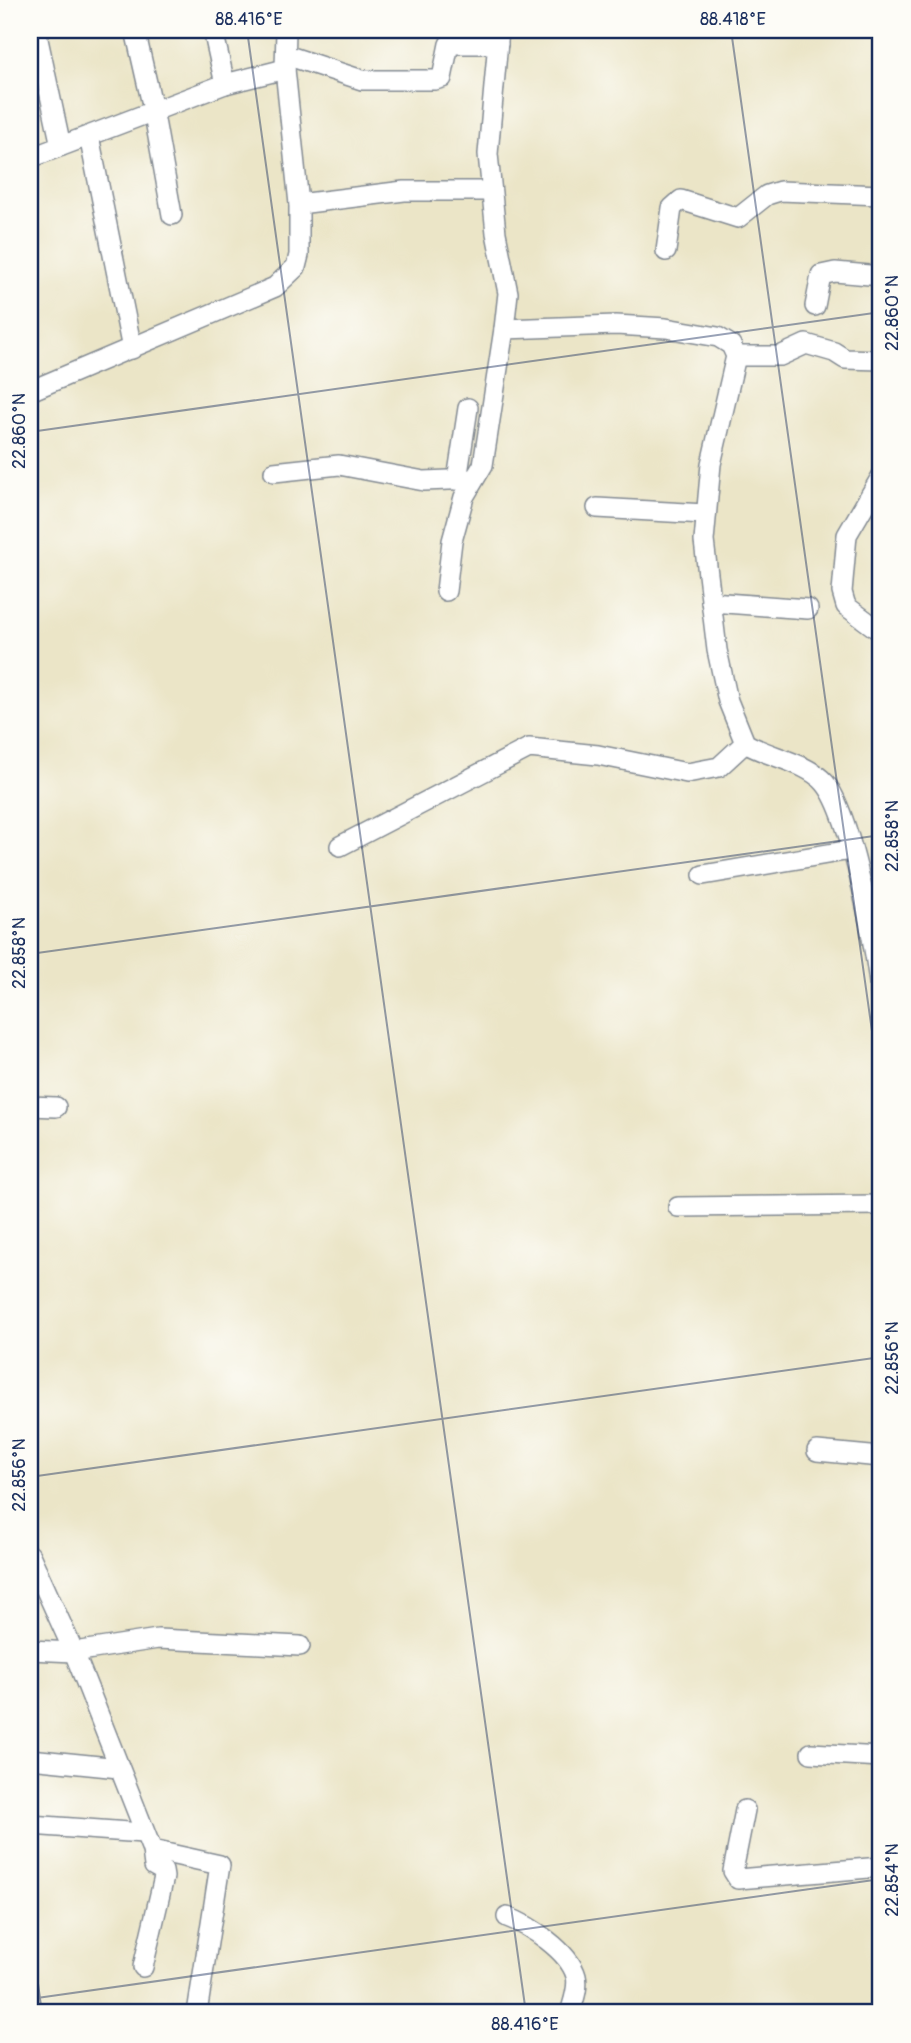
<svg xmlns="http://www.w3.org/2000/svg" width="911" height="2043" viewBox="0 0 911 2043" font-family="Pangolin,sans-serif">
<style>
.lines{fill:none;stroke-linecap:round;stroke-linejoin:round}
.minor-casing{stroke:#838a92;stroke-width:22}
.minor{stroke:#fff;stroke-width:19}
.ticks{fill:none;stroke:#1b2f5e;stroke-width:2;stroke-opacity:0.45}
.neatline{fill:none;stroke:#1b2f5e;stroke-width:2.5}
.ticks-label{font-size:18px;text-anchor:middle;fill:#1b2f5e}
</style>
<rect width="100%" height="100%" fill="#fdfcf7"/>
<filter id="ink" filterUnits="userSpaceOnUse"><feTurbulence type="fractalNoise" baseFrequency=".0143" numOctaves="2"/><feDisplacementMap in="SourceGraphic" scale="14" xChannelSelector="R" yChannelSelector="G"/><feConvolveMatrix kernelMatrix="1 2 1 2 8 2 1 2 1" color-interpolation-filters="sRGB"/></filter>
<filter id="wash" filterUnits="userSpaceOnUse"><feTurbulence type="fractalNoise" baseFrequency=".00686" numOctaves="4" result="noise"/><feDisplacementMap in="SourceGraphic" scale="28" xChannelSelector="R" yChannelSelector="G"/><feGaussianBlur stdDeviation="1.57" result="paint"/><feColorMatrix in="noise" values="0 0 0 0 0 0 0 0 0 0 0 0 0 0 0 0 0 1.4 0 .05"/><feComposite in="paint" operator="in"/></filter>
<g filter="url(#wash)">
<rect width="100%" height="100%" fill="#ebe5c7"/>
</g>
<g filter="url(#ink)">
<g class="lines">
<defs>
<g id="minor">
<path d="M36,30L61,146"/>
<path d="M135,30L153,109L172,215"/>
<path d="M213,30L225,84"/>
<path d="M499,30L488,154L496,233L508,293L504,329L616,325L666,328L718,337L731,345L736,356L711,464L704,541L717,650L728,701L745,743C768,757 807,762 825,783C852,815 879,961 881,1005"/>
<path d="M286,55L362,80H435L442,78L449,44H498"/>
<path d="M89,136L132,349"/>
<path d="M30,158L225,84L285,69"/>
<path d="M299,204L404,191H490"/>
<path d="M666,251L672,208L681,200L738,218L767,195L780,191L881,195"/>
<path d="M815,306L821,275L835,272L881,276"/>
<path d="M736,356H780L806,344L834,352L845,359L881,360"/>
<path d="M30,391L275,287L296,267L299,255V204L285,69L286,30"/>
<path d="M274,472L339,465L424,481L474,479"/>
<path d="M881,477L847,535L842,592L846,606L881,632"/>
<path d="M457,480L468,408"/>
<path d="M597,508L705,514"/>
<path d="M446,591L452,541L464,497L483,465L504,329"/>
<path d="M711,602L808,609"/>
<path d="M340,846L529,748L598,755L687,773L719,767L745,743"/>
<path d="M703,875L851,850"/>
<path d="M30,1106L56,1107"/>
<path d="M678,1207L881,1205"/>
<path d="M817,1451L881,1457"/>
<path d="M30,1555L74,1652L152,1850L220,1865L197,2013"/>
<path d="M30,1650L74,1652L158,1639L300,1646"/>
<path d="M811,1753L881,1757"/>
<path d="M30,1759L119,1768"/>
<path d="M745,1810L733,1871L738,1879L881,1867"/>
<path d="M30,1825L143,1833"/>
<path d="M507,1917C529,1925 569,1951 576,1976C579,1988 573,2002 570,2013"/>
<path d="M143,1967L164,1877L163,1871L154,1866L152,1850"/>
</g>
</defs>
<use href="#minor" class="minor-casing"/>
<use href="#minor" class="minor"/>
</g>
</g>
<path class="ticks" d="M247,30L526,2013M731,30L881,1095M30,432L881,312M30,954L881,835M30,1477L881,1357M30,1925L42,2013M30,1999L881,1879"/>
<rect width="911" height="2043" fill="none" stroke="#fdfcf7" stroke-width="77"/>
<rect x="38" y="38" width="834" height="1966" class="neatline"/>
<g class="ticks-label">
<text x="249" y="25">88.416°E</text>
<text x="733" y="25">88.418°E</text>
<text transform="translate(892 313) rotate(-90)" y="6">22.860°N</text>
<text transform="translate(19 431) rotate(-90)" y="6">22.860°N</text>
<text transform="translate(892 836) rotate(-90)" y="6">22.858°N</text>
<text transform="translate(19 953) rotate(-90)" y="6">22.858°N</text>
<text transform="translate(892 1358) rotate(-90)" y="6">22.856°N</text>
<text transform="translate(19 1475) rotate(-90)" y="6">22.856°N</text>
<text transform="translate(892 1880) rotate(-90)" y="6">22.854°N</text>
<text x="525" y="2030">88.416°E</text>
</g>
</svg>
